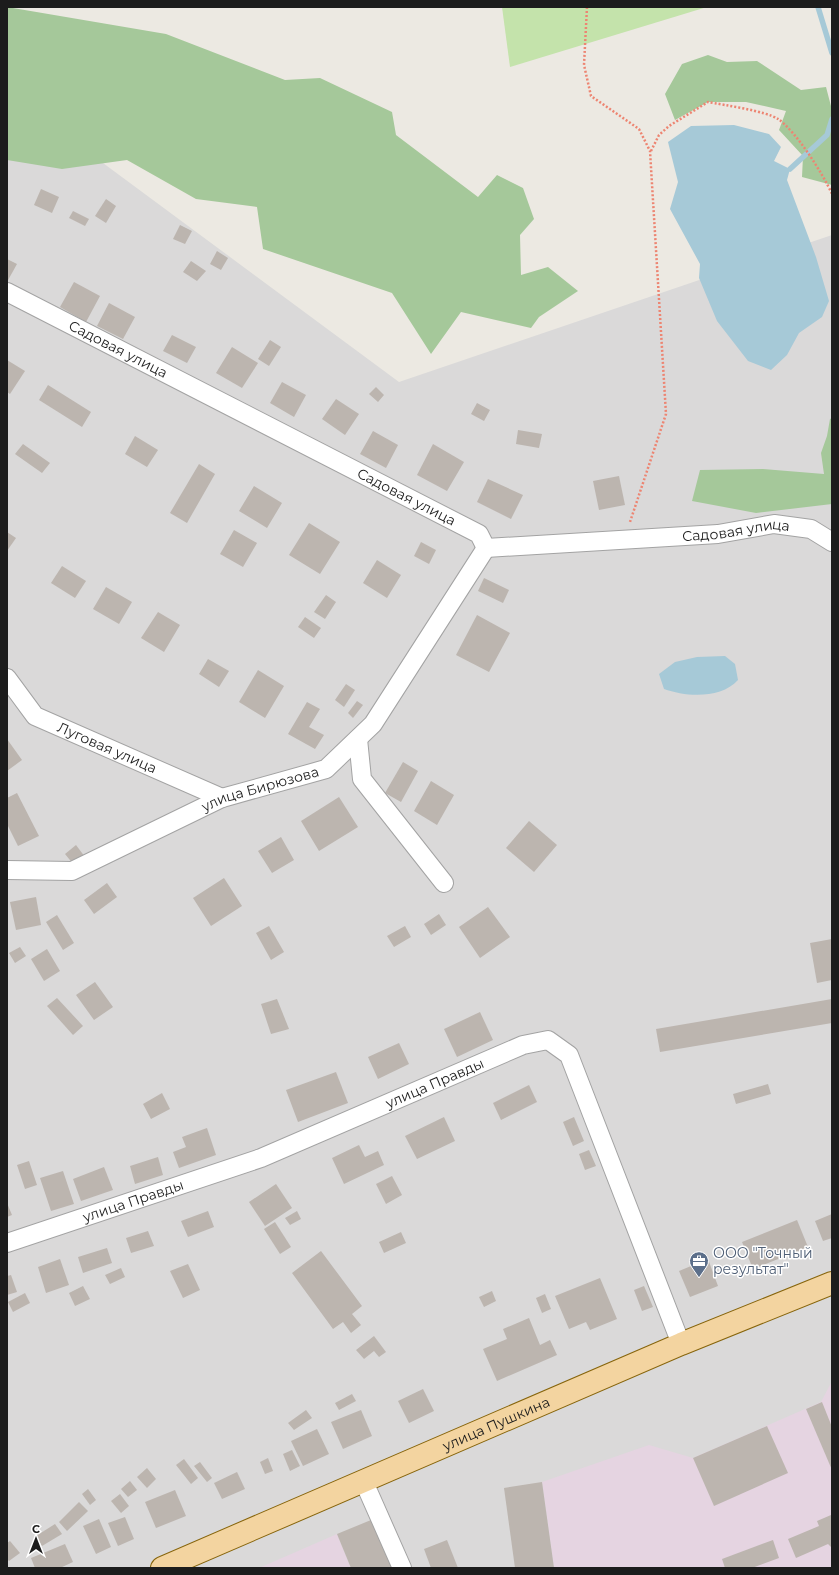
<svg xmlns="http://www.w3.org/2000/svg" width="839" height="1575" viewBox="0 0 839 1575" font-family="Montserrat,sans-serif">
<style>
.residential{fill:#dad9d9}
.industrial{fill:#e5d4e1}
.grass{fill:#c4e3ab}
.forest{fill:#a5c89a}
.water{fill:#a6c9d7}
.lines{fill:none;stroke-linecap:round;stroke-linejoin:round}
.stream{stroke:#a6c9d7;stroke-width:5.5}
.building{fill:#bcb5af}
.minor-casing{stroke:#a3a3a3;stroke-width:20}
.major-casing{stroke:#87650c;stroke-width:24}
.path{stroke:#ed8572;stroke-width:2.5;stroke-dasharray:2 2;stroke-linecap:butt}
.minor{stroke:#fff;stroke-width:18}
.major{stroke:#f3d4a0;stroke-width:22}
.labels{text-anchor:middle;stroke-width:3;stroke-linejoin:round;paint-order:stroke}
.street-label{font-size:14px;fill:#1c1c1c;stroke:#fff}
.service-label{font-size:14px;fill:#4e5e75;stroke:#fff;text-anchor:start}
</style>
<rect width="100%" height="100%" fill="#ece9e2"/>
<path class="residential" d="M7,92L399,382L832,235V1568H7Z"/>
<g class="industrial">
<path d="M832,1381V1568H554L542,1482L649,1445L693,1458L821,1402Z"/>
<path d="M337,1534L351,1568H259Z"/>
</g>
<path class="grass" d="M502,7H707L510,67Z"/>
<g class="forest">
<path d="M7,7L166,34L285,80L320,78L392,112L396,135L478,197L497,175L523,188L534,219L520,235L521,275L548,267L578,291L539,317L531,328L461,312L431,354L392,293L263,249L257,207L196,199L127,160L62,169L7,160Z"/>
<path d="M708,55L727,62L757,61L801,90L826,87L832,110V185L802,177L803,156L779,130L786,111L746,102H708L675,120L665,94L682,64Z"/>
<path d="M832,418V504L756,513L692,501L700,470L763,469L824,474L821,453L827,436L830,419Z"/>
</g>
<g class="water">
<path d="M734,125L769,134L781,147L774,161L790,169L787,180L816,257L829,301L822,317L799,333L787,355L771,370L748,361L717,321L699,278L700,264L670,209L678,182L668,142L691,126Z"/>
<path d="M725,656L735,664L738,680C721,699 686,697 664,689L659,674L675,662L697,657Z"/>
</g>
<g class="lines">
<g class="stream">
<path d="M818,7L832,53"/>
<path d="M790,169L827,135L832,119"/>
</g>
</g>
<g class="building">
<path d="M41,189L59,197L52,213L34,205Z"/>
<path d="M106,199L116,206L106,223L95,216Z"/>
<path d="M73,211L89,219L85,226L69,218Z"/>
<path d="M180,225L192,231L185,244L173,239Z"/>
<path d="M217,251L228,258L221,270L210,264Z"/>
<path d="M7,259L17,264L7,282Z"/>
<path d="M191,261L206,271L197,281L183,272Z"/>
<path d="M74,282L100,296L86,322L60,307Z"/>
<path d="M109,303L135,317L123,339L97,326Z"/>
<path d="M172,335L196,347L187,363L163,351Z"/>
<path d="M270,340L281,347L269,366L258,359Z"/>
<path d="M232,347L258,363L242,388L216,373Z"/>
<path d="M7,360L25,371L10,394L7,392Z"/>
<path d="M282,382L306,395L294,417L270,403Z"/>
<path d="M48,385L91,412L82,427L39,400Z"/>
<path d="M376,387L384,395L378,402L369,394Z"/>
<path d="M336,399L359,414L345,435L322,419Z"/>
<path d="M477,403L490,410L484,421L471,414Z"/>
<path d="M518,430L542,434L539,448L516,444Z"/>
<path d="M373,431L398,445L386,468L360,454Z"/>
<path d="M135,436L158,450L147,467L125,454Z"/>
<path d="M23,444L50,463L42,473L15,454Z"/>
<path d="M433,444L464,462L447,491L417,475Z"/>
<path d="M199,464L215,474L187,523L170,513Z"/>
<path d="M619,476L625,505L599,510L593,481Z"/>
<path d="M488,479L523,495L511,519L477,502Z"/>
<path d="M254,486L282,503L267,528L239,511Z"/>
<path d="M309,523L340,542L320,574L289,555Z"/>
<path d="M234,530L257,543L243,567L220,554Z"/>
<path d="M7,532L16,538L7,551Z"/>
<path d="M421,542L436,550L429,564L414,556Z"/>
<path d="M377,560L401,575L387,598L363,583Z"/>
<path d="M62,566L86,581L75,598L51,583Z"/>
<path d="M484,578L509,590L503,603L478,591Z"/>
<path d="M106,587L132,602L119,624L93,609Z"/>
<path d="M326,595L336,602L325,619L314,612Z"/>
<path d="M158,612L180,625L164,652L141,638Z"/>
<path d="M477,615L510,633L489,672L456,655Z"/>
<path d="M305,617L321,628L314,638L298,627Z"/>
<path d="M208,659L229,671L219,687L199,674Z"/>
<path d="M258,670L284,686L265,718L239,702Z"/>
<path d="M346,684L355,690L344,707L335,700Z"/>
<path d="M357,701L363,705L353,718L348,713Z"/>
<path d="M307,702L320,709L309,727L324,735L315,749L288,734Z"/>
<path d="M7,739L22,760L7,771Z"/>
<path d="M403,762L418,771L401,802L385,793Z"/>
<path d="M431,781L454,795L437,825L414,811Z"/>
<path d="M17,793L39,836L18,846L7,824V798Z"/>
<path d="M339,797L358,827L319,851L301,821Z"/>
<path d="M529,821L557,845L534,872L506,848Z"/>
<path d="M281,837L294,860L272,873L258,851Z"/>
<path d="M76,845L85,857L74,865L65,854Z"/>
<path d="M224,878L242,906L211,926L193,898Z"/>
<path d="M107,883L117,897L94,914L84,900Z"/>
<path d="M36,897L41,925L16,930L10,902Z"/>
<path d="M488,907L510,937L480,958L459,927Z"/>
<path d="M439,914L446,925L431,935L424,924Z"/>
<path d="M57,915L74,943L63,950L46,922Z"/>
<path d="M269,926L284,952L271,960L256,933Z"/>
<path d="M405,926L411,937L394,947L387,936Z"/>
<path d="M832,939V980L817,983L810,943Z"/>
<path d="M20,947L26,956L15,963L9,953Z"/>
<path d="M47,949L60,971L44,981L31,959Z"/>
<path d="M95,982L113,1007L94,1020L76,995Z"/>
<path d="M57,998L83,1026L73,1035L47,1006Z"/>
<path d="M277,999L289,1029L271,1034L261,1004Z"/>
<path d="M832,999V1023L660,1052L656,1029Z"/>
<path d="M480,1012L493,1040L457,1057L444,1029Z"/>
<path d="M399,1043L409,1064L378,1079L368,1057Z"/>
<path d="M336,1072L348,1103L298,1122L286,1090Z"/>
<path d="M768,1084L771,1094L736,1104L733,1094Z"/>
<path d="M529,1085L537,1102L501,1120L493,1103Z"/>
<path d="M162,1093L170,1109L151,1119L143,1104Z"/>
<path d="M444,1117L455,1141L417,1159L405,1136Z"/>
<path d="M574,1117L584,1141L573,1146L563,1122Z"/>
<path d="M207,1128L216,1155L179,1168L173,1152L186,1147L182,1137Z"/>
<path d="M359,1145L365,1157L378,1151L384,1165L344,1184L332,1158Z"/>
<path d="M589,1150L596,1166L585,1170L579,1154Z"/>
<path d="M158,1157L163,1175L135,1184L130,1166Z"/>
<path d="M29,1161L37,1185L25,1189L17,1165Z"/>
<path d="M104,1167L113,1190L81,1201L73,1179Z"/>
<path d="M63,1171L74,1204L51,1211L40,1178Z"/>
<path d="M392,1176L402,1195L386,1204L376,1184Z"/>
<path d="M276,1184L292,1208L265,1226L249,1202Z"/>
<path d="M7,1203L12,1215L7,1217Z"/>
<path d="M208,1211L214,1227L188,1237L181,1221Z"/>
<path d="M297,1211L301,1219L290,1225L285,1218Z"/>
<path d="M832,1214V1238L823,1241L815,1221Z"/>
<path d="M797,1220L808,1247L753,1269L742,1242Z"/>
<path d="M275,1222L291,1247L280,1254L264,1229Z"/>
<path d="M148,1231L154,1246L131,1253L126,1238Z"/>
<path d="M401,1232L406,1243L384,1253L379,1242Z"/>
<path d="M107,1248L112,1263L83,1273L78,1257Z"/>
<path d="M321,1251L362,1306L352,1314L361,1325L351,1333L343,1322L333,1329L292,1273Z"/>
<path d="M60,1259L69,1285L46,1293L38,1267Z"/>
<path d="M708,1259L718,1286L690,1297L679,1271Z"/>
<path d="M188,1264L200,1290L183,1298L170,1271Z"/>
<path d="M121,1268L125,1277L110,1284L105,1275Z"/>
<path d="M11,1275L17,1292L7,1295V1276Z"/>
<path d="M600,1278L617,1319L590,1330L586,1322L569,1329L555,1296Z"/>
<path d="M83,1286L90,1299L75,1306L69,1293Z"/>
<path d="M644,1286L653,1307L642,1311L634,1290Z"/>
<path d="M492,1291L496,1301L484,1307L479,1297Z"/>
<path d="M25,1293L30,1303L13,1312L8,1302Z"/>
<path d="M545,1294L551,1309L542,1313L536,1298Z"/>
<path d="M529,1318L540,1345L550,1340L557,1355L497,1381L483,1349L507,1339L503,1329Z"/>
<path d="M374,1336L386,1352L379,1357L374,1351L364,1359L356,1350Z"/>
<path d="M423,1389L434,1411L409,1423L398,1401Z"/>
<path d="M352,1394L356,1401L339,1410L335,1403Z"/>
<path d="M822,1402L832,1427V1470L806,1409Z"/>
<path d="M306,1410L312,1418L294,1430L288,1423Z"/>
<path d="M361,1410L372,1436L343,1449L331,1422Z"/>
<path d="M767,1426L788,1473L714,1506L693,1458Z"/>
<path d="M317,1429L329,1454L303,1466L291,1441Z"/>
<path d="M292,1450L300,1466L290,1471L283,1454Z"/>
<path d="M268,1458L273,1471L265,1474L260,1462Z"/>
<path d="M184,1459L198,1478L191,1484L176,1465Z"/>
<path d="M200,1462L212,1478L207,1482L194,1466Z"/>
<path d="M147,1468L156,1479L147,1488L137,1477Z"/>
<path d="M237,1472L245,1489L222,1499L214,1483Z"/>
<path d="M130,1481L137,1490L128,1497L121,1489Z"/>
<path d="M542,1482L554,1568H515L504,1488Z"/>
<path d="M88,1489L96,1500L90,1505L82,1494Z"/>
<path d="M175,1490L186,1516L156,1528L145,1502Z"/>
<path d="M120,1494L129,1506L121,1513L111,1501Z"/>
<path d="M79,1502L88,1511L67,1531L59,1522Z"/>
<path d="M831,1515L832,1548L828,1544L796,1558L788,1539L819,1526L817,1521Z"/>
<path d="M125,1517L134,1539L118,1546L108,1523Z"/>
<path d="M99,1519L111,1547L96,1554L83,1526Z"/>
<path d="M371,1520L392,1568H351L337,1534Z"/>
<path d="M55,1524L62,1534L42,1546L36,1536Z"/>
<path d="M447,1540L458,1568H431L424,1549Z"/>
<path d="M773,1540L779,1558L752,1568H725L722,1559Z"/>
<path d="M10,1541L20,1553L9,1561L7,1559V1543Z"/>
<path d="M65,1544L73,1562L60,1568H35L31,1558Z"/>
</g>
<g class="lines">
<defs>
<g id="minor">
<path id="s1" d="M7,292L479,534L486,548L718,534L774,524L811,529L832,542"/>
<path id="s2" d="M7,678L35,716L222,798"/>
<path d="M358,739L362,779L444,883"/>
<path id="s3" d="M7,870L72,871L222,798L326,769L373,724L486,548"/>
<path id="s4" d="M7,1243L261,1158L523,1045L548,1040L569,1055L681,1344"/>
<path d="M364,1482L402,1568"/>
</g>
<g id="major">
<path id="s5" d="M162,1568L681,1344L832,1283"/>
</g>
</defs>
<use href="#minor" class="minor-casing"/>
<use href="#major" class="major-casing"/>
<g class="path">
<path d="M587,7L584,65L591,96L639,129L650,151L666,414L630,522"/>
<path d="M651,151L659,135L669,126L708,102C724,105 766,111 778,119C796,131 823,174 832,194"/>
</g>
<use href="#minor" class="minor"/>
<use href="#major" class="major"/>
</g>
<defs>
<symbol id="office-pin" viewBox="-11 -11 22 30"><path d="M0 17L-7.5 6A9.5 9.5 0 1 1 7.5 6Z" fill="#5c6f8a" stroke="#fff"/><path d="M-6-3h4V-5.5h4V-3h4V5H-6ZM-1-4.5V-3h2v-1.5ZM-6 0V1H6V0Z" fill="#fff"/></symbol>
</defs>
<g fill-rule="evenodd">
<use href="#office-pin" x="688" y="1250" width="22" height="30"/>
</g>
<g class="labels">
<g class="street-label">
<text dy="5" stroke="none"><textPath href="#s1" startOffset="125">Садовая улица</textPath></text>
<text dy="5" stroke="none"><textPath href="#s1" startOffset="449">Садовая улица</textPath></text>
<text dy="5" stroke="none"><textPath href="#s1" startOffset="797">Садовая улица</textPath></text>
<text dy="5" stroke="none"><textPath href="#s2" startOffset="126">Луговая улица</textPath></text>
<text dy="5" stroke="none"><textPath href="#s3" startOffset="271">улица Бирюзова</textPath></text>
<text dy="5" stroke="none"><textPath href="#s4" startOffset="457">улица Правды</textPath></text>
<text dy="5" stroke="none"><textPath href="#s4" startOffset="133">улица Правды</textPath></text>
<text dy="5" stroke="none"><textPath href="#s5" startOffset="364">улица Пушкина</textPath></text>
</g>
<g class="service-label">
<text x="713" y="1258">ООО "Точный<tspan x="713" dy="16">результат"</tspan></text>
</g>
</g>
<rect width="839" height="1575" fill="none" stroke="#1c1c1c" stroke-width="16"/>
<g transform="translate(36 1539)" stroke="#ffffff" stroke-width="3" paint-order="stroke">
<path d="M0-3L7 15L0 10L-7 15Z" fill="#1c1c1c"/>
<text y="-6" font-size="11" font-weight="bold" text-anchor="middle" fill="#1c1c1c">С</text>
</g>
</svg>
